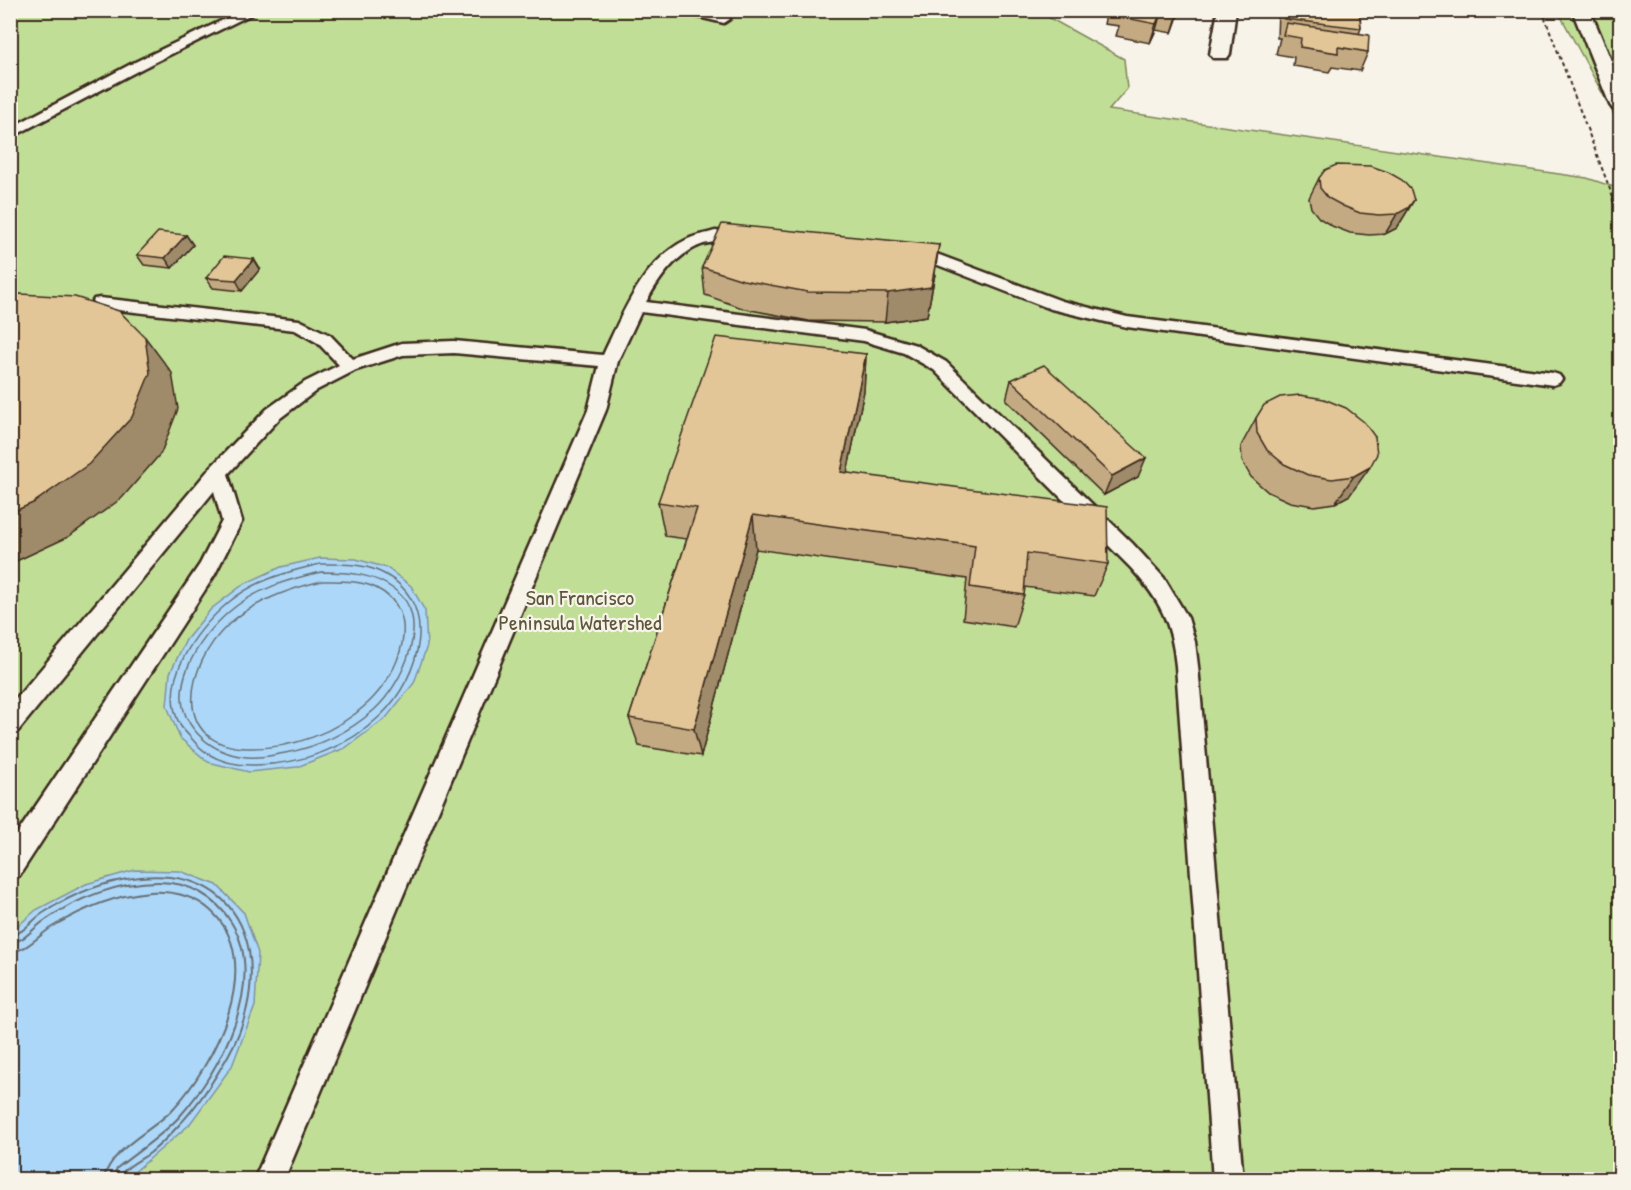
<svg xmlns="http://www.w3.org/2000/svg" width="1631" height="1190" viewBox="0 0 1631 1190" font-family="'Patrick Hand',sans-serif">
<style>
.green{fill:#c1de96;stroke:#7e845a;stroke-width:1.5}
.water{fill:#acd7f8;stroke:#7f92a1;stroke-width:1.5}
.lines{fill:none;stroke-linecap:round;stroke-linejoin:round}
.shore-far1{stroke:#686f75;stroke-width:1.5}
.shore{stroke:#686f75;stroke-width:2}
.lane-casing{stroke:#3b2a1e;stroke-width:5}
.street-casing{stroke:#3b2a1e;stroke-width:5}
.highway-casing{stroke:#3b2a1e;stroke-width:5}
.path-far1{stroke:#3b2a1e;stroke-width:2;stroke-dasharray:4 3;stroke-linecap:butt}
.path{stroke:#3b2a1e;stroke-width:3;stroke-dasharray:4.5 4;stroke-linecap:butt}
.lane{fill:#f7f3e8;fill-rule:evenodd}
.street{fill:#f7f3e8;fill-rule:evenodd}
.highway{fill:#f7f3e8;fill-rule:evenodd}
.wall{fill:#c3aa82;stroke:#3b2a1e;stroke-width:1.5}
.shaded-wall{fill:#9f8b6a;stroke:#3b2a1e;stroke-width:1.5}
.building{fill:#e3c697;stroke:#3b2a1e;stroke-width:1.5}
.labels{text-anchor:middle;stroke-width:4.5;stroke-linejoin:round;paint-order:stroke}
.park-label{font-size:22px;fill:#5c573c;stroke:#f7f3e8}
</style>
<rect width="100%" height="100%" fill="#f7f3e8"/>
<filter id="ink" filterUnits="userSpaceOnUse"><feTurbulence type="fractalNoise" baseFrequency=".0167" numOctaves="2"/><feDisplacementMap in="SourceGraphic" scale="12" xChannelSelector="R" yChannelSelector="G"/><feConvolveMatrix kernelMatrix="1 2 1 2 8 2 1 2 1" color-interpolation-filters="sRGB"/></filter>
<g filter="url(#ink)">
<g class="green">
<path d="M10,11H1037L1124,59L1127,89L1109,110L1587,178L1620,189V1179H11Z"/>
<path d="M1558,11H1620V126Z"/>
</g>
<g class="water">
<path d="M320,558L356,559L387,568L411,586L425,611L427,646L414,683L386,718L345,748L297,767L249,772L208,762L180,738L167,706L170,673L186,640L211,609L244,584L281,567Z"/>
<path d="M135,870L180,871L217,885L244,913L258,953L255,1006L232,1066L189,1125L132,1174L121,1180L11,1179V932L36,910L86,884Z"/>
</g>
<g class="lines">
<g class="shore-far1">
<path d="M320,564C339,564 360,563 378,571C443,599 421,677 380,716C347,748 302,764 256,765C230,766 208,759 192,739C188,734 183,730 180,725C157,681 197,629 229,602C255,580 287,572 320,564Z"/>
<path d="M321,572C347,572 373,573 395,590C434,618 402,685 374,710C349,732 318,747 285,753C270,756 255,759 240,756C222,753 209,746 197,733C161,694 197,639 230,611C256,589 289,579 321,572Z"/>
<path d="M322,581C339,581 360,580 376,588C425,612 399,674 368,703C336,733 292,749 248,748C169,746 186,664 228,625C254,601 288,589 322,581Z"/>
</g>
<g class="shore">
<path d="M10,936C24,933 32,920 43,913C72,894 106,881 140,877C252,866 274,973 229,1054C215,1079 199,1104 179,1125C170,1135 160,1145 150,1153C142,1159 130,1164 123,1172C123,1173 120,1179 120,1180"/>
<path d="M10,943C25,941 32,929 44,921C76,898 119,882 158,882C188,882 215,896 231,922C268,981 221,1070 180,1116C162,1136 138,1151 117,1168L112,1180"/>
<path d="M10,952C28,950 38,936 52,927C82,909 115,895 150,892C172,891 194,896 210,910C268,961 214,1066 172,1110C150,1133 112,1147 103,1180"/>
</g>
<defs>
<g id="lane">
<path d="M244,10H260L143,68L10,138V128L135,62Z"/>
<path d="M669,10H697L728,16L730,19L724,23Z"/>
<path d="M715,231L743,233L751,238C744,245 715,239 701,245C675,255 659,279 646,302L865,330L916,345L946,362L1132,543L1164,578L1188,618L1195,642L1198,666L1243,1180H1213L1176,666C1172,623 1160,600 1131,568L934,370L904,353L864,341L641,312L618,361L606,410L284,1180H254L588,410L599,366L454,353L403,355L356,370L317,390L279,419L228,474L242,521L214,576L19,876L10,879V844L200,564L222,521L214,491L18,731L10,734V706L211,467L267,409L305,382L339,365L318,343L295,330L100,308L94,307L92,303L94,299L100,298L299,320L330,335L353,359L402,343L454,341L603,355C623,313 643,260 688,239C696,235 706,234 715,231Z"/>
<path d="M908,249L934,253L1062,301L1127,317L1553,373L1559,375L1562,379L1559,383L1553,385L1127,327L1051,309L925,260L902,257L900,254L902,251Z"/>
</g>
<path id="street" d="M1218,10H1236L1230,54L1227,58H1213L1210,54Z"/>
<path id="highway" d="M1572,10H1590L1620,82V111L1613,109L1610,105Z"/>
</defs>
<use href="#lane" class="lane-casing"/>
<use href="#street" class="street-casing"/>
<use href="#highway" class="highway-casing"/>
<path class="path-far1" d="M1542,10L1614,200"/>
<path class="path" d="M1613,199L1620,216"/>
<use href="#lane" class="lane"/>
<use href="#street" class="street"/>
<use href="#highway" class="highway"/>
</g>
<g class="wall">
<path d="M1107,10H1180L1172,33L1156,30L1150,43L1116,36L1119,26L1104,24Z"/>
<path d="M1278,10H1361L1360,14L1361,28L1359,34L1368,52L1360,71L1332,67L1329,72L1293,66L1294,57L1276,54L1280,38H1277Z"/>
<path d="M1319,178L1414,200L1397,228L1385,234L1369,235L1350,233L1332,226L1319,218L1311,208L1309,198Z"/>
<path d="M186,235L193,245L172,268L144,265L137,255Z"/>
<path d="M702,267L935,274L927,316L885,322L809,321L745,309L705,295Z"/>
<path d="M260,269L242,291L213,288L206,278Z"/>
<path d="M866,354L864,391L847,473L1108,564L1094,596L1025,587L1024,595L1014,627L963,619L967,579L756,549L701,756L639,746L629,718L687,539L665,536L658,502Z"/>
<path d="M1011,380L1138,477L1104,495L1006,400Z"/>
<path d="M1256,418L1375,437L1350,495L1335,503L1314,506L1290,502L1268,492L1251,477L1242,461L1241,446Z"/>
</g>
<g class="shaded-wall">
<path d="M1179,10H1180L1176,22L1172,33Z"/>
<path d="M1161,12L1156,30L1150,43L1156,24Z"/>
<path d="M1414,200L1397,228L1385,234L1397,214Z"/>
<path d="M186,235L193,245L172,268L165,258Z"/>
<path d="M939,245L935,274L927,316L885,322L888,293Z"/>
<path d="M254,259L260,269L242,291L236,280Z"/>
<path d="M145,337L172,373L178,409L161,453L122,498L68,537L10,564V513Z"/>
<path d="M866,354L864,391L840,507L841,472Z"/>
<path d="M1146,458L1138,477L1104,495L1112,476Z"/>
<path d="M1370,467L1350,495L1335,503L1354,476Z"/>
<path d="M753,515L756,549L701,756L694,729Z"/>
</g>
<g class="building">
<path d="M1124,10H1179L1177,14L1161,12L1156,24L1121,17Z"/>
<path d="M1284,10H1359L1361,28L1284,19Z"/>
<path d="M1286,23L1369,35L1368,52L1338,47V53L1300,47L1301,38L1283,35Z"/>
<path d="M1336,165L1371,166L1388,172L1402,180L1411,190L1414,200L1408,208L1397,214L1379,215L1360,213L1343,206L1328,198L1320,188L1319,178L1325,170Z"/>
<path d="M722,224L939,245L931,287L888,293L808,292L743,280L702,267Z"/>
<path d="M158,232L186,235L165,258L137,255Z"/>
<path d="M224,256L254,259L236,280L206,278Z"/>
<path d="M20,294L75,297L119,311L145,337L150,373L132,417L89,464L33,503L10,513V296Z"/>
<path d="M716,337L866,354L841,472L1107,507L1108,564L1027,553L1024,595L970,587L975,546L753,515L694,729L629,718L697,508L658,502Z"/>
<path d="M1044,365L1146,458L1112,476L1011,380Z"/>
<path d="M1300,395L1324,399L1346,408L1364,422L1375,437L1377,454L1370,467L1354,476L1332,479L1308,475L1284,464L1267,450L1257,433L1256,418L1264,405L1280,397Z"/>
</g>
</g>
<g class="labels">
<g class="park-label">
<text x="580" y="605">San Francisco<tspan x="580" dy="25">Peninsula Watershed</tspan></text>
</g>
</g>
<rect width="1631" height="1190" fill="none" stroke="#f7f3e8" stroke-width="36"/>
<rect x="18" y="18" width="1595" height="1154" fill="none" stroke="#3b2a1e" stroke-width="2" filter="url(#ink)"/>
</svg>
